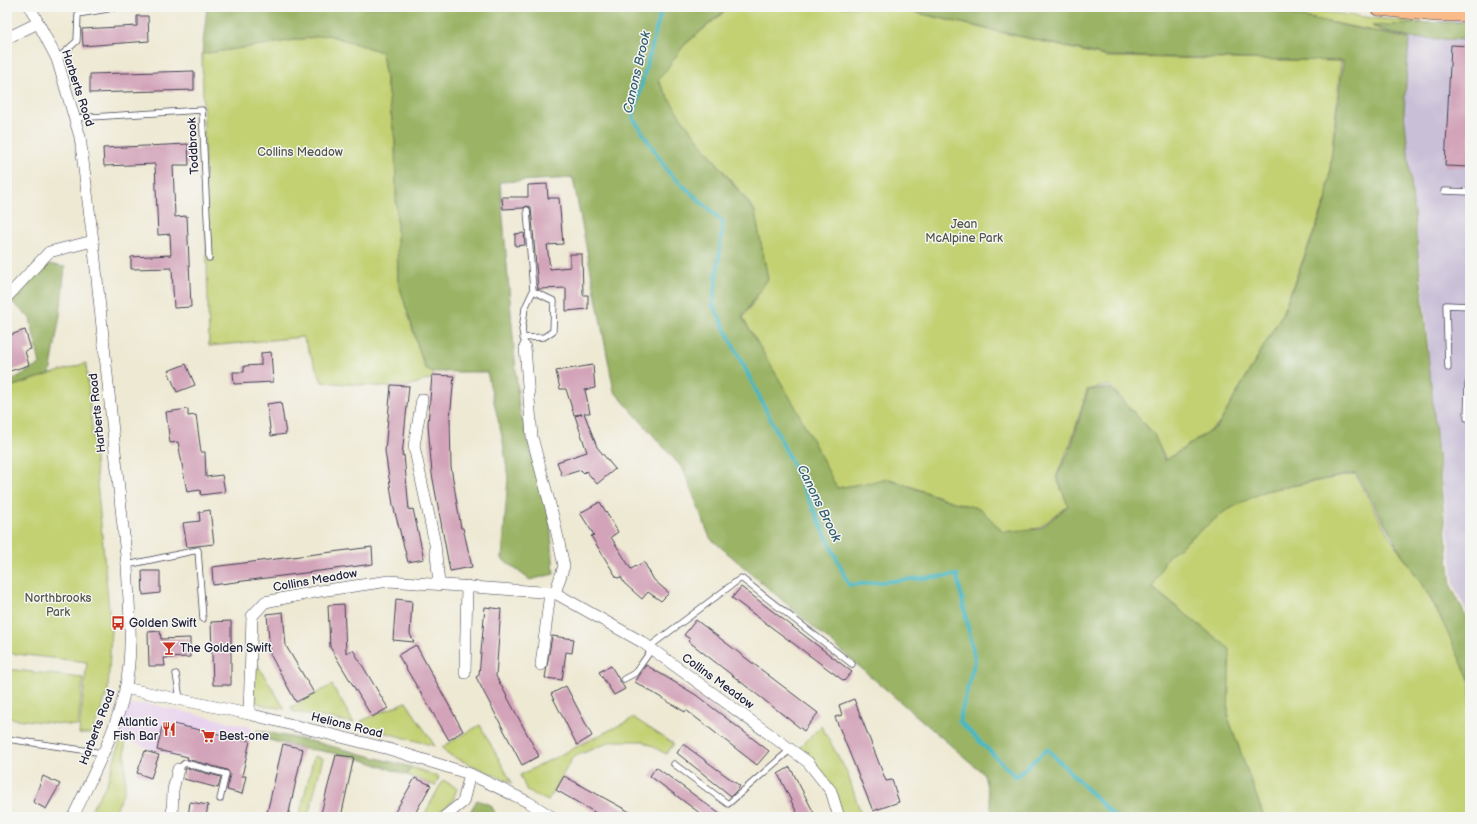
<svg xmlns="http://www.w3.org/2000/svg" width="1477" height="824" viewBox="0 0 1477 824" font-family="'Balsamiq Sans',sans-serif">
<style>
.built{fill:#e8d2ee}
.industrial{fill:#c9bfd7}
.green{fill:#c3d173;stroke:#727a57}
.forest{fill:#9ab365;stroke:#5e6a50}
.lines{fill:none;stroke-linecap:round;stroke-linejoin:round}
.stream{stroke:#4ab8c3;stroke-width:4}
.building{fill:#d3a4b9}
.service-casing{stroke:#414052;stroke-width:7}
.minor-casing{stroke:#414052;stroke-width:12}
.primary-casing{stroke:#414052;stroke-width:18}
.service{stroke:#fff;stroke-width:5.5}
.minor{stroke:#fff;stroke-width:11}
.primary{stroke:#fabb8b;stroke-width:17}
.labels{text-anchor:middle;stroke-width:3;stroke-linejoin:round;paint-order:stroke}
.street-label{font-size:12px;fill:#22223b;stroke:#f6f6f2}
.park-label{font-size:12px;fill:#52574c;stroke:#f6f6f2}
.poi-label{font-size:12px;fill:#22223b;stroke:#f6f6f2;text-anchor:start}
.water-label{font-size:13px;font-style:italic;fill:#325e71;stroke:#f6f6f2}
</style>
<rect width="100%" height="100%" fill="#f6f6f2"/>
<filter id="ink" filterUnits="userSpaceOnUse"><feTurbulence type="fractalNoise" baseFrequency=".025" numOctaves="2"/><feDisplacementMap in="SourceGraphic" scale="8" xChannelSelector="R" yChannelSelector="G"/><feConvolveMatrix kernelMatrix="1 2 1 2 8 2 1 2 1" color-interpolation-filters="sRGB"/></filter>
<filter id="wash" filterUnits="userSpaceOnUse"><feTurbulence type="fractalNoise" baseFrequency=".012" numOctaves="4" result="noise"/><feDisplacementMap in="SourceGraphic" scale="16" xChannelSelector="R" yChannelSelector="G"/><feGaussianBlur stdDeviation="0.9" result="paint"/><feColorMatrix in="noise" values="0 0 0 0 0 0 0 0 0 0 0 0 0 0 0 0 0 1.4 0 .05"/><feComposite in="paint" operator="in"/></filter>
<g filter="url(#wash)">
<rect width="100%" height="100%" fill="#eee9d3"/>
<path class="built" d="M149,704L252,727L244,771L166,754L116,737L117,724L124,705Z"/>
<path class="industrial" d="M1461,7H1470V620L1454,585L1430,376L1428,337L1404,108L1409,38Z"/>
<g class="green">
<path d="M730,7H892L1108,57L1341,61L1327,198L1281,316L1219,424L1166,460L1152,432L1109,385L1087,390L1071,442L1056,477L1068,505L1039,528L1003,532L979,511L890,479L838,488L800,453L787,437L795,407L743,318L768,279L754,209L680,117L658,80L681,48Z"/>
<path d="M1255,7H1302L1319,11L1373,18L1431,23L1373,27L1409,38Z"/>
<path d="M328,35L382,52L395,141L398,281L421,357L425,368L433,372L434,378L401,388L322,382L303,337L209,346L202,54Z"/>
<path d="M86,363L111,632L108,691L92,734H79L87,662L7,653V388Z"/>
<path d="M1355,474L1388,534L1423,586L1457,648L1470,682V817H1264L1228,717L1229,649L1153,588L1161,562L1231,506L1265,491Z"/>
<path d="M257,664L285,709C274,707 257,707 252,696Z"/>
<path d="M7,669L83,678L78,726L7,718Z"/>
<path d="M332,685L354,723L294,712L291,707Z"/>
<path d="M406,702L435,746L364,727L361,721Z"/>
<path d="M634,718L674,744L666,754L643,741H613L573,757L548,801L527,791L520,775Z"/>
<path d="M480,725L512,783L447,754L442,747Z"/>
<path d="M821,726L847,772L862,817H841L811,760L799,748Z"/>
<path d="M120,741L125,742V789L113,817H87L107,783Z"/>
<path d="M314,756L323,758L308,817H299Z"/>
<path d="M411,767L439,777L435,786L407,775Z"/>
<path d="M443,780L457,788L453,800L435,817H423Z"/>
</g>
<g class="forest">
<path d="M207,7H729L685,44L658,81L680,116L755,212L768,279L742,317L795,406L837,488L889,479L947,500L981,509L1003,532L1040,529L1068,506L1057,476L1071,447L1088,390L1110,388L1154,434L1165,461L1218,426L1283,313L1326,202L1343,61L1107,56L891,7H1255L1409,39L1404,111L1451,586L1470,625V681L1433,602L1402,554L1356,473L1265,491L1224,512L1167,557L1152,588L1230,649L1228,717L1264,817H993L984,774L710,538L683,469L614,391L573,178L500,182L519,408L550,519L554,574L530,580L502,559L508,478L503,441L487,372H433L425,368L398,281L395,141L382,52L328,35L202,54Z"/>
<path d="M1441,22H1470V40L1409,38L1372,26Z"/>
<path d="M37,262L65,267L60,315L50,374L7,388V380L14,379L40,364L30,318L12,302Z"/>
<path d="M257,730L319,743L411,767L407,775L354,757L316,750L303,749L255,736Z"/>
<path d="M477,800L491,805L495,813L489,817H467Z"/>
</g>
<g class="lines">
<path class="stream" d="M662,7L633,118L669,173L723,222L713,305L779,436L849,585L957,575L975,660L959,721L1016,777L1047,749L1115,817"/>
</g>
<g id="blocks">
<g class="building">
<path d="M137,16H148L149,41L83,46L82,29L137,26Z"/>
<path d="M1451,45L1470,46V167L1445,166Z"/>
<path d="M194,71V90L90,93V74Z"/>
<path d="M188,144L189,165H173L175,217L187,216L191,307L174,308L172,268L131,269V257L171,255L170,234L158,235L155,164L104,166L103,148Z"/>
<path d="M547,184L548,198H559L563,244L547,245L550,269L570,267V254H582L583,295H588V309L566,311V288L538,289L531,207L527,206L523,208L503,209L502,197H528V185Z"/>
<path d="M524,233L525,245L515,246V234Z"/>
<path d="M25,330L31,349L25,351L29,365L7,372V336Z"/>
<path d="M271,352L273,382L234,384L233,372H244V366L261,365V353Z"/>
<path d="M186,364L195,385L177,392L168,371Z"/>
<path d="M593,365L595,388L585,390L590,413H584L597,447L615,469L597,484L586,471L584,473L581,470L562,476L557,462L587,452L575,416L582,414L574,415L566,389H560L556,371Z"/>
<path d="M432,375L454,376L450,419L451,467L461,528H463L472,567L450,571L432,474L428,424Z"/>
<path d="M391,385L409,386L402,456L404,455L409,510L413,509L424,559L408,562L393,505L385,451Z"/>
<path d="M281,402L286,434L271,436L267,404Z"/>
<path d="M188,409V416L196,415L201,452H205L206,477L222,475L225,492L201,495L200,490L187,492L178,442L170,443L166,412Z"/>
<path d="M600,502L618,532L611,537L631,569L644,562L654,580L669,593L661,601L648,592L642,599L624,583L621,577L617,578L591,536L594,535L580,513Z"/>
<path d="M210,510L214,544L187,547L183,523L200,521L199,512Z"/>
<path d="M372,547L373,564L213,585L212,567Z"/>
<path d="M142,571H160V593L143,595Z"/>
<path d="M741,587L852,672L844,681L732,598Z"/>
<path d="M396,599L412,601L410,634L414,642L393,640Z"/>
<path d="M344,604L346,653L353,650L388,708L372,717L330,647L328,605Z"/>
<path d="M485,607L501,609L496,676L539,756L522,765L476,677L479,675Z"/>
<path d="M283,612L286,646L314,693L296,702L270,654L267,614Z"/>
<path d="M696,620L818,713L804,731L688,641L690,639L684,635Z"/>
<path d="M231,621V685H213L211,622Z"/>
<path d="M160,631L161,639L190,638V657L164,658L165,666H149L148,632Z"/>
<path d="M552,636L574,639L572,653L566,652L562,680L545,678Z"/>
<path d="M416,645L463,731L449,740L398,655Z"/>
<path d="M646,665L696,695L769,751L757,765L686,710L685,712L635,682Z"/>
<path d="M611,666L625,689L614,695L599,672Z"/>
<path d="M566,686L592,736L577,745L551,694Z"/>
<path d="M854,699L886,781L892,780L899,802L873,811L835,717L842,715L839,705Z"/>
<path d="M173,724L250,741L242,776H246L242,794L227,790L230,775L227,770L187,759L188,757L157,750L162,727L171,730Z"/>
<path d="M283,744L303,749L288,817H266Z"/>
<path d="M683,744L740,786L737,790L731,796L677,753Z"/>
<path d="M145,751L159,755L151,778L137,773Z"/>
<path d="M336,755L354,757L341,817H320Z"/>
<path d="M656,767L724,817H705L650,776Z"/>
<path d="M790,767L816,817H799L778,774Z"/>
<path d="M186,768L221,777L218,788L184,779Z"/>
<path d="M43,776L60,784L46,809L33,802Z"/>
<path d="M564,776L639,817H603L556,790Z"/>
<path d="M415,778L431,785L413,817H392Z"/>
<path d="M190,802L208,805L206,817H188Z"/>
</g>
</g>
</g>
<g filter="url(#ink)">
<use href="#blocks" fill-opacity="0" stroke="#414052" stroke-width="1"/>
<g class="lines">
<defs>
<g id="service">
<path d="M57,59L77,41L78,14L120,7"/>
<path d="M76,118L202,110L209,258"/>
<path d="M1444,191L1470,192"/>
<path d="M523,338L544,337L553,331L554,301L533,291"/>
<path d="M525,347L522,330L525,308L533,291L527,210"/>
<path d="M1448,368L1446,305L1470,306"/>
<path d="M1467,418L1468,384H1470"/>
<path d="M127,565L198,550L203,619"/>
<path d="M649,647L741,578L852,664"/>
<path d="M176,674L180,699"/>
<path d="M624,679L635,673L652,649"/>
<path d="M7,739L103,753"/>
<path d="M674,764L728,804L791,749"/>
<path d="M178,769L185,763L226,774L220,799"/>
</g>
<g id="minor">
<path d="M30,7L57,59L80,137L93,241L127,565C129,606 134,650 125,690C115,735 92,776 73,817"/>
<path d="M7,38L38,23"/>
<path d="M7,297L49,252L93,241"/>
<path d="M525,347L532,437L554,520L564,566L555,593"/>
<path d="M422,399L414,446L435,544L439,584"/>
<path d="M541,665L550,593"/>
<path d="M465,673L467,586"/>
<path d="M125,688L249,714L389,749L470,774L528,802L552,817"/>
<path d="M249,714L252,616L265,602L320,591L389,581L555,593L642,642L808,762L831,791L839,817"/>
<path d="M172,817L173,790L178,769"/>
<path d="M444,817L463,802L470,774"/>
</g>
<path id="primary" d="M1379,7L1436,13H1470"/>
</defs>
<use href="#service" class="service-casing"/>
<use href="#minor" class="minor-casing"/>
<use href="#primary" class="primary-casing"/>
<use href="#service" class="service"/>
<use href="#minor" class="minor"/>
<use href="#primary" class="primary"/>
</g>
</g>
<defs>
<symbol id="bus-bare" viewBox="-9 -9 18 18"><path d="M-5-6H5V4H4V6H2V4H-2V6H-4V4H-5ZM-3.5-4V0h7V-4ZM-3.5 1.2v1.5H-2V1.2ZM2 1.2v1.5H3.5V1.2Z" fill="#c8321e" stroke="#f6f6f2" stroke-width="2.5" paint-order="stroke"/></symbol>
<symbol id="bar-bare" viewBox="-9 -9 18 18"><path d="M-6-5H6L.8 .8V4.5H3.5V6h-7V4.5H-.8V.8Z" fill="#c8321e" stroke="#f6f6f2" stroke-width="2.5" paint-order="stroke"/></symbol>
<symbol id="restaurant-bare" viewBox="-9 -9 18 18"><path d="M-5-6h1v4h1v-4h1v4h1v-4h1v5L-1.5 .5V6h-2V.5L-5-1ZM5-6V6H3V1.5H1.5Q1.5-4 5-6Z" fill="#c8321e" stroke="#f6f6f2" stroke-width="2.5" paint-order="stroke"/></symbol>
<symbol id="supermarket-bare" viewBox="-9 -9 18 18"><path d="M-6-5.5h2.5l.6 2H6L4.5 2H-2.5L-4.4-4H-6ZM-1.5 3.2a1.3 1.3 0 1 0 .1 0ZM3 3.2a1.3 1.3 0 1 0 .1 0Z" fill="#c8321e" stroke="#f6f6f2" stroke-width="2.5" paint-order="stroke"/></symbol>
</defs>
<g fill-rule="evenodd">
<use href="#bus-bare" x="108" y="613" width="20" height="20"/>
<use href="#bar-bare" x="159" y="638" width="20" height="20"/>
<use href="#restaurant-bare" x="159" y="719" width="20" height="20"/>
<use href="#supermarket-bare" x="198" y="726" width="20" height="20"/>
</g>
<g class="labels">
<g class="street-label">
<text transform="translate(78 88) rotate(72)" y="4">Harberts Road</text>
<text transform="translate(193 146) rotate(-93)" y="4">Toddbrook</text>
<text transform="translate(97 413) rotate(-96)" y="4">Harberts Road</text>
<text transform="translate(315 580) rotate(-10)" y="4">Collins Meadow</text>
<text transform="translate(718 681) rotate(36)" y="4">Collins Meadow</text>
<text transform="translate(347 725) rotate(14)" y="4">Helions Road</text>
<text transform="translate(97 727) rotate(-69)" y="4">Harberts Road</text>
</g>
<g class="park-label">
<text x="300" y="156">Collins Meadow</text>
<text x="964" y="228">Jean<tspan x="964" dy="14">McAlpine Park</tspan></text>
<text x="58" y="602">Northbrooks<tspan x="58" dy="14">Park</tspan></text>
</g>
<g class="poi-label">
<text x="129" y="627">Golden Swift</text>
<text x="180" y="652">The Golden Swift</text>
<text x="158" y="726" text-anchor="end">Atlantic<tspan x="158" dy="14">Fish Bar</tspan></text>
<text x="219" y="740">Best-one</text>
</g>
<g class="water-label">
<text transform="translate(636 72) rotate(-77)" y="5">Canons Brook</text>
<text transform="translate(820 503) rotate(64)" y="5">Canons Brook</text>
</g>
</g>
<rect width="1477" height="824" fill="none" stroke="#f6f6f2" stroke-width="24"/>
</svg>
